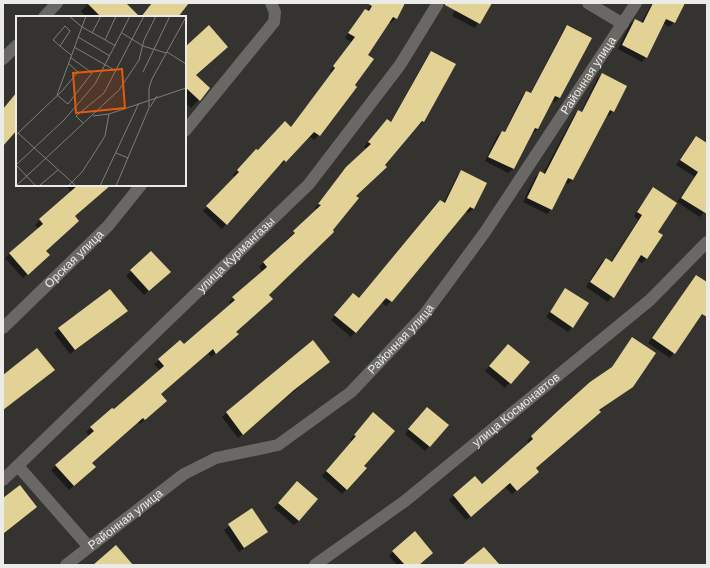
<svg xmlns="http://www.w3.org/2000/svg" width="710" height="568" viewBox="0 0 710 568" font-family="'DM Sans',sans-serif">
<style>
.shadow{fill:#0007}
.building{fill:#e3d296}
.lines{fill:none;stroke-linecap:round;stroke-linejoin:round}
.street{stroke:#696864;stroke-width:12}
.labels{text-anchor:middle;stroke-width:4;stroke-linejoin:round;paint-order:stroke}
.street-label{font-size:12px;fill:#ebebe8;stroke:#1b1b19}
.inset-road{fill:none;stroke:#7d7d7a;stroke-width:1}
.view{fill:#e8590c;fill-opacity:0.15;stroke:#e8590c;stroke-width:2}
.inset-edge{fill:none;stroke:#ebebe8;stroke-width:2}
</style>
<rect width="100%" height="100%" fill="#343330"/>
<g class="shadow">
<path d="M89,3H124L138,17H86L81,11Z"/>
<path d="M372,3H404L396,18L391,23L389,22L366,55L353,86L341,107L319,135L314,140L309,136L281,165L280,164L222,229L203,211L235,177L233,175L252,154L291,127L332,73L330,71L351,42L345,38L361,14L365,10L367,11Z"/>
<path d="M459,3H491L475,28L452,16Z"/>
<path d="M652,3H684L674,22L669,27L663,23L646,57L642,62L618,49L630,24L635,20L641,23Z"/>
<path d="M567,26L575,67L559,98L555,102L552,101L538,129L533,133H531L513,169L508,173L485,161L497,136L502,132L504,133L522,96L526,92L530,94L563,31Z"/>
<path d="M185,48L195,75L209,89L191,108L185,102Z"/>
<path d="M431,52L455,65L423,122L418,126L417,125L235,332L233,339L211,357L208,353L160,394L161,405L140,424L138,422L91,463L90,472L69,490L51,470L90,436L86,432L91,427L114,411L160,371L154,364L159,360L184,345L231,305L229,302L263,272L259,267L317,210L315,208L342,172L367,149L364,147L382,125L387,120L390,123L427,57Z"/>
<path d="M602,74L613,111L609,116L607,115L573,179L568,184L565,182L551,210L547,214L523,202L535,177L540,173L543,174L574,115L578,111L581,112L597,79Z"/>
<path d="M696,137L707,144V208L700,217L677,202L695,177L676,165Z"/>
<path d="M461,172L485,184L473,209L468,213L465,211L391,301L386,306L381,302L351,337L331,320L349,299H359L435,205L440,201L443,204L457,176Z"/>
<path d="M69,185H108L74,216L45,251L44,260L23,278L5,258L39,229L35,225L71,192L67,187Z"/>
<path d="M653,188L657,232L662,235L646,259L642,263L637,260L608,302L586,287L601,263L606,259L611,262L638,220L634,216Z"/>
<path d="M151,252L165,276L144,295L126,276Z"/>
<path d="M696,276L707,283V307L670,358L648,343Z"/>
<path d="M565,289L573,327L568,332L546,317Z"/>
<path d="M110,291L127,311L70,354L54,333Z"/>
<path d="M632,338L633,386L599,411L535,469L533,476L512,494L505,487L466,520L449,500L475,477L481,485L529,444L527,441L531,437L610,370Z"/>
<path d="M313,341L329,362L238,438L222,417Z"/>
<path d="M504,349L528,362L505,388L485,371Z"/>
<path d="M423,412L448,425L425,451L405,434Z"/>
<path d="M369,418L347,489L342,494L322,476L352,441L350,440Z"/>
<path d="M292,487L299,521L294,525L274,508Z"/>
<path d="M3,499L32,511L3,535Z"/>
<path d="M252,510L267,532L239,552L224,530Z"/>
<path d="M393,551L418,565H397L389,556Z"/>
</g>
<g class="building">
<path d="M87,3H126L140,17H101Z"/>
<path d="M152,3H189L178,17H141Z"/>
<path d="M367,3H405L397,19L393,17L368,55L374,59L355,85L357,87L320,136L314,132L286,162L284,160L227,225L206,206L239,172L237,170L256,149L258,150L285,121L291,127L335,68L333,66L355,37L348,33L365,9L369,11L372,6Z"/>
<path d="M445,3H492L480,24L445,5Z"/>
<path d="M653,3H685L675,23L666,19L647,58L622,45L635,19L643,23Z"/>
<path d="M209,25L228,47L196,75L210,88L200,101L185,87V47Z"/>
<path d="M567,25L592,38L560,98L555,96L538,129L535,128L514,169L488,157L502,131L505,132L526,91L531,93Z"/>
<path d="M431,51L456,64L424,122L422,121L385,165L387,167L356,196L359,198L333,230L334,232L269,295L273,299L236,332L239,334L216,354L213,349L161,394L167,401L145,420L143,418L92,463L96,467L74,486L55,465L94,431L90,427L112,408L114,409L164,366L158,359L180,340L184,344L235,300L232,297L267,267L263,262L295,233L293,231L321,205L318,204L346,167L371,144L368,142L387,119L391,122Z"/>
<path d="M602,73L627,86L614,112L610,110L573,180L568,178L552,210L527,198L540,171L545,174L578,110L582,112Z"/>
<path d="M17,92V130L3,146V109Z"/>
<path d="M696,136L707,143V214L681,198L698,172L680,160Z"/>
<path d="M461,170L487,183L474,209L470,207L392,302L386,298L356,333L334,315L353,293L359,298L440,200L445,203Z"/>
<path d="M78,185H111L75,216L79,221L46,251L50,255L28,275L9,253L43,224L39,219Z"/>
<path d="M653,187L677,203L658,232L663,235L647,259L641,255L614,298L590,282L606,258L612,262L642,215L637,212Z"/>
<path d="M151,251L171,272L149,291L130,270Z"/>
<path d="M696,275L707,282V317L702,314L675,354L652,338Z"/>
<path d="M565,288L589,303L573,328L550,312Z"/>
<path d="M110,289L128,311L75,350L58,328Z"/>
<path d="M632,337L656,353L633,387L599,410L601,412L536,468L539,472L517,491L510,483L471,517L453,495L475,476L482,484L533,439L531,436L560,409L590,382L612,367Z"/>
<path d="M313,340L330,362L294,390L243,435L226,412Z"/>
<path d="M508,344L530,362L511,384L489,366Z"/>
<path d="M37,348L55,370L3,410V375Z"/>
<path d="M427,407L449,425L430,447L408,429Z"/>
<path d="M373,412L395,431L364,466L367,468L347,490L326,471L356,436L354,435Z"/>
<path d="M297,481L318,499L299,521L278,503Z"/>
<path d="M20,485L37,507L3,534V498Z"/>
<path d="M252,508L268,532L244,548L228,524Z"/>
<path d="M415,531L433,553L419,565H405L392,551Z"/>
<path d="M116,545L133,565H93Z"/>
<path d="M484,547L500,565H462Z"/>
</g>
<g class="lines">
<g class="street">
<path d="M588,3L623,24"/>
<path d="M44,17L57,3"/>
<path d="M3,59L17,45"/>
<path d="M185,131L274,22L275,12L271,3"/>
<path id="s1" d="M3,328L108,226L141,185"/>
<path d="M18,466L89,547"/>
<path id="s2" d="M3,480L309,184L400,65L438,3"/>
<path id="s3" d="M66,565L184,474L216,458L278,445L351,392L424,315L485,232L636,3"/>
<path id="s4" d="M315,565L405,501L650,300L707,242"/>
</g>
</g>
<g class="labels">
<g class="street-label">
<text dy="4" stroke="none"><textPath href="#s3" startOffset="735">Районная улица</textPath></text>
<text dy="4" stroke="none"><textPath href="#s2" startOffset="324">улица Курмангазы</textPath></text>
<text dy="4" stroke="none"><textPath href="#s1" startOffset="99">Орская улица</textPath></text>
<text dy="4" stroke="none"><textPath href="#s3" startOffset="411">Районная улица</textPath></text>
<text dy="4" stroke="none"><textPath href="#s4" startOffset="254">улица Космонавтов</textPath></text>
<text dy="4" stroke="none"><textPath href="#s3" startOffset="75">Районная улица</textPath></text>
</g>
</g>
<g transform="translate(16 16)">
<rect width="170" height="170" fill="#343330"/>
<path class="inset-road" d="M53,0L66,11L100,30M76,17L85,0M106,17L127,30L150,37M62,21L94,40M89,24L100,0M44,30L54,15L49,10L37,24L44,30L55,39M58,31L100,55M151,36L170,48M127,56L154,0M41,79L70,0M41,79L52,88L76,57L54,41M134,91L141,80M77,100L93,98L170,72M67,107L60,100L88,77L128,0M2,117L60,170M0,119L46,75L62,56L52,47M100,137L112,142M0,149L48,104L79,68L114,0M0,149L20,170M0,170L103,74L123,44L128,24L140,0M23,170L42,154M52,170L66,156L79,136L89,120L93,98M84,170L123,87M100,170L133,92V72L136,63L170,1"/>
<path class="view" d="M106,53L109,92L60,97L57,57Z"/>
<rect width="170" height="170" class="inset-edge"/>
</g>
<rect width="710" height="568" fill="none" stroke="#ebebe8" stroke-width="8"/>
</svg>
